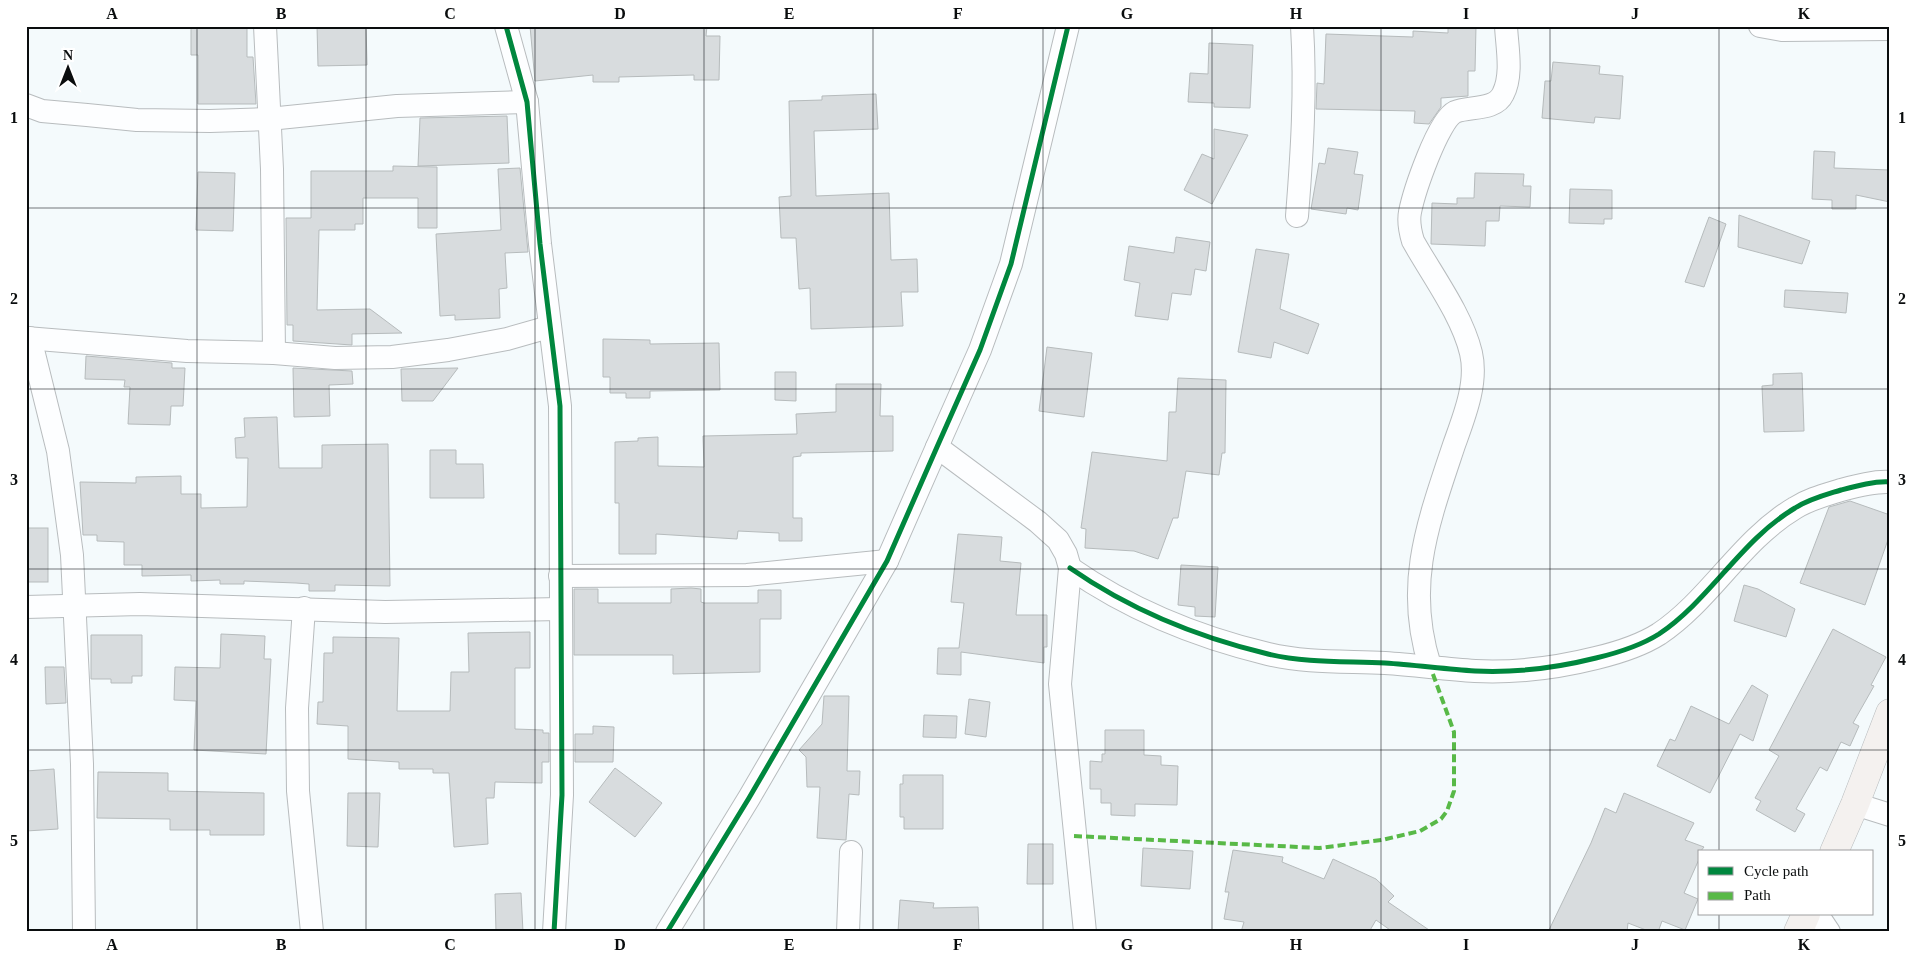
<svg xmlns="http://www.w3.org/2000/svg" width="1916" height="958" viewBox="0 0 1916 958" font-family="Georgia,serif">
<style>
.building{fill:#d8dcde;stroke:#b6bbbc}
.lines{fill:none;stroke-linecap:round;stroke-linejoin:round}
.street-casing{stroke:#b8bcbe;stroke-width:24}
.secondary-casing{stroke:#b8bcbe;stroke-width:29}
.street{stroke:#fdfeff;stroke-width:22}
.secondary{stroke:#f4f1ef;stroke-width:28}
.quiet{stroke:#58b947;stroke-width:4;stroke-dasharray:8 4;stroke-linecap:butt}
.cycleway-casing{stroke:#fff;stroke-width:8}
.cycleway{stroke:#00873e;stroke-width:5}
.grid{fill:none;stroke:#0a0d0e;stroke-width:1;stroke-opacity:0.55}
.neatline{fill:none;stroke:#0a0d0e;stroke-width:2}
.grid-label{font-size:16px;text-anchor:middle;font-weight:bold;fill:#0a0d0e}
</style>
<rect width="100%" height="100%" fill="#f4fafc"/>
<g class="building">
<path d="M191,26H247V57H253L256,104H198V55H191Z"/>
<path d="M317,26H366L367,65L318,66Z"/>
<path d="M530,26H707L706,36H720L719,80H694V75L619,77V82H593V75L535,81Z"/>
<path d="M1448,26H1476L1475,71H1468V96L1441,98V107L1429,124L1414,123L1415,111L1316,109L1317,83L1324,84L1326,34L1413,37V31L1448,33Z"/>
<path d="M1209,43L1253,45L1250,108L1214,107V103L1188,102L1190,73L1208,74Z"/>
<path d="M1553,62L1600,66L1599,74L1623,76L1620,119L1595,117L1594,123L1542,118L1545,81H1551Z"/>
<path d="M876,94L878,129L814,131L816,196L889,193L891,260L917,259L918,292H901L903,326L811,329L810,288L799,289L796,238H781L779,197L791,196L789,101L822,100V96Z"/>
<path d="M507,116L509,163L418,166L420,118Z"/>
<path d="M1214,129L1248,135L1212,204L1184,190L1202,154L1214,159Z"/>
<path d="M1328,148L1358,152L1354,174L1363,175L1358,210L1347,208L1346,214L1311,209L1319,163L1325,164Z"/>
<path d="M1814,151L1835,152L1834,168L1890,170V202L1856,195V209H1832V200L1812,199Z"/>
<path d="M393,166L437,167V228H418V198H363V224H355V230H319L317,310L370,309L402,333L352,334V345L293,341V325H287L286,218H311V171H393Z"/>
<path d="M520,168L528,252L505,253L507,288L499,289L500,318L455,320V315L440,316L436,234L501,230L498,169Z"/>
<path d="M198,172L235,173L233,231L196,230Z"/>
<path d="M1475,173L1524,174L1523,186H1531L1530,207L1500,206L1499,221H1486L1485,246L1431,244L1432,203L1457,204V198H1474Z"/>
<path d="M1570,189L1612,190V219H1604V224L1569,223Z"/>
<path d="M1739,215L1810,241L1802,264L1738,247Z"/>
<path d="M1709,217L1726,224L1704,287L1685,282Z"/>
<path d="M1176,237L1210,242L1206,271L1195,269L1191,295L1172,293L1168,320L1135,316L1140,283L1124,280L1129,246L1174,253Z"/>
<path d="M1256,249L1289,254L1280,309L1319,324L1308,354L1274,342L1271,358L1238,352Z"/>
<path d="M1785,290L1848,293L1846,313L1784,307Z"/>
<path d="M603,339L650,340V344L719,343L720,390L650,391V398H626V393H610V377H603Z"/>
<path d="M1047,347L1092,353L1084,417L1039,411Z"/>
<path d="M86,356L172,363V368H185L183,406H171L170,425L128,424L130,387H124L125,380L85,379Z"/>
<path d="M293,368L352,371L353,384L329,385L330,416L294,417Z"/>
<path d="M458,368L433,401H402L401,369Z"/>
<path d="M775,372H796V401L775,400Z"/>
<path d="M1802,373L1804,431L1764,432L1762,386L1773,385V374Z"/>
<path d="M1178,378L1226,380L1225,453H1222L1219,475L1186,471L1178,518H1173L1158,559L1134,551L1085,548L1086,529L1081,528L1092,452L1167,461L1169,412H1176Z"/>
<path d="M836,384H881L880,416H893V451L801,453V456L793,457V518H802V541H779V533L738,531L737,539L656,534V554H619V503H615V442L638,441V438L658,437V466L704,467L703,436L797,434L796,414L836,412Z"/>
<path d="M277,417L279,468H322V445L388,444L390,586L335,585V591H309V584L296,583L244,581V584H220V580L191,581V575L142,576V565H124V542L97,541V535H83L80,482L136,483V477L181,476V494H201V508L247,507L248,458H236L235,438L245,437L244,418Z"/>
<path d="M430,450H456V464H483L484,498H430Z"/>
<path d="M1850,501L1890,515V534L1865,605L1800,583L1829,507Z"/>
<rect x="26" y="528" width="22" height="54"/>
<path d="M958,534L1002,537L1000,561L1021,563L1016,615H1047V647H1044V663L961,652V675L937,674L938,648H959L964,603L951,602Z"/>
<path d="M1181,565L1218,567L1215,617L1195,616V607L1178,605Z"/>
<path d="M1744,585L1758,589L1795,609L1786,637L1734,621Z"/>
<path d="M691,588L701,589V602L704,603H758V590H781V619H760V672L673,674V655H574V589H598V603H671V589Z"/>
<path d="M1833,629L1886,657L1871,685L1874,686L1853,723L1859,726L1850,746L1841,742L1827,771L1820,767L1796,809L1805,814L1795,832L1756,810L1761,801L1755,798L1779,756L1769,750Z"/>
<path d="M530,632V668H515V729L543,730V733H549V762H542V783L495,782L494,798H486L488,844L454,847L449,773H433V769H399V762L348,759V726L317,724L318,702H323L324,653H333V637L399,638L397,711H450L451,672H469L468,633Z"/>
<path d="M221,634L265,636L264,659H271L266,754L194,750L196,701L174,700L175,667L220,668Z"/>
<path d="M91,635H142V676H132V683H111V679H91Z"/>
<path d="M45,667H64L66,703L46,704Z"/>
<path d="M1752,685L1768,695L1753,741L1740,734L1710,793L1657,766L1670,739L1675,741L1691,706L1729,724Z"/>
<path d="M824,696H849L847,771H860L859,795L849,794L846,840L817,838L820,787H807L806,757L799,750L822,724Z"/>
<path d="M969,699L990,702L986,737L965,734Z"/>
<path d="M924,715L957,716L956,738L923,737Z"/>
<path d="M593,726L614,727L613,762H575V734H593Z"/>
<path d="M1105,730H1144V755L1161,756V765L1178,766L1177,805L1135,804V816L1111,815V803H1101V789H1090V761L1102,762V754H1105Z"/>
<path d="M615,768L662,803L635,837L589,802Z"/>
<path d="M54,769L58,829L26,831V771Z"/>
<path d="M98,772L168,773V791L264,793V835H210V830H170V819L97,818Z"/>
<path d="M903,775H943V829H904V817H900V784H903Z"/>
<path d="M348,793H380L378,847L347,846Z"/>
<path d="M1624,793L1694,823L1685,840L1704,847L1700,852V857L1684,893L1698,899L1685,930L1662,921L1658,932H1651L1628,923L1627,932H1548L1591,843L1605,808L1616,813Z"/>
<path d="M1028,844H1053V884H1027Z"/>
<path d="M1143,848L1193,851L1190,889L1141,886Z"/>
<path d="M1233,850L1283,857L1282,862L1324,879L1333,859L1376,879L1394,896L1388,902L1432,932H1393L1376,920L1369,932H1241L1244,922L1224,919L1229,892H1225Z"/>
<path d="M521,893L523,932H496L495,894Z"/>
<path d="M900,900L934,903L933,908L978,907L979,932H898Z"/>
</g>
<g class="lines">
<defs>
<g id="street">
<path d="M265,26L272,169L274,353"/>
<path d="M506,26L527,102L540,244L560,406L562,795L554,932"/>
<path d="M1760,26L1782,30L1890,29"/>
<path d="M26,105L42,111L87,115L137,120L210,121L269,119L397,106L527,102"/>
<path d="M1297,216C1302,153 1306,90 1302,26"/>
<path d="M26,338L187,351L274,353L335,358L392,357L448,350L507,339L549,327"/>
<path d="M30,338L58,451L72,555L82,764L84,932"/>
<path d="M937,447L1038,522L1058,540L1066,554L1070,568L1060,684L1085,932"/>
<path d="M1070,568C1129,609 1197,637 1268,654C1305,663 1346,661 1385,663C1415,665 1445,669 1475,671C1516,673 1556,668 1596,658C1617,653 1640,646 1659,634C1710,600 1741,540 1795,508C1809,499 1825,495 1841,490C1856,486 1874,481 1890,482"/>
<path d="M560,576L747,575L887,561"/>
<path d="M26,607L140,604L385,612L560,609"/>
<path d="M304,608L297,708L298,791L312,932"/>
<path d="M1430,666C1404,585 1428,523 1454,445C1464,417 1478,383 1471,353C1462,315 1432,275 1413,241C1410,231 1408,222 1410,212C1414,192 1438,120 1455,112C1469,106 1495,111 1503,94C1513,75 1507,47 1506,26"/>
<path d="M1855,804L1890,815"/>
<path d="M1817,914L1829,932"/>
<path d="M667,932L749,798L887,561L937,447L980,350L1011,264L1068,26"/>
<path d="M848,932L851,852"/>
</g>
<g id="secondary">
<path d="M1834,852L1855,804L1890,713"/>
<path d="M1798,932L1806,914"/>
</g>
</defs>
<use href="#street" class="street-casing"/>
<use href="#secondary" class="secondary-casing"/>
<use href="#street" class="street"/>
<use href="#secondary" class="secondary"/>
<path class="quiet" d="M1074,836L1319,848L1382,840L1420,831L1441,819L1447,811L1454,791V732L1430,666"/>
<defs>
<g id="cycleway">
<path d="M506,26L527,102L540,244L560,406L562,795L554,932"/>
<path d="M1070,568C1129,609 1197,637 1268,654C1305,663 1346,661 1385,663C1415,665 1445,669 1475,671C1516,673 1556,668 1596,658C1617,653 1640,646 1659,634C1710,600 1741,540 1795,508C1809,499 1825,495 1841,490C1856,486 1874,481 1890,482"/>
<path d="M667,932L749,798L887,561L937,447L980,350L1011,264L1068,26"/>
</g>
</defs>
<use href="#cycleway" class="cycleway-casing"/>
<use href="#cycleway" class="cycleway"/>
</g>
<path class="grid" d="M197,26V932M366,26V932M535,26V932M704,26V932M873,26V932M1043,26V932M1212,26V932M1381,26V932M1550,26V932M1719,26V852M26,208H1890M26,389H1890M26,569H1890M26,750H1890M1719,914V932"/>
<rect width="1916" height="958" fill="none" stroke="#ffffff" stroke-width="55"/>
<rect x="1698" y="850" width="175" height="65" fill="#ffffff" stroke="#9d9e9f"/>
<rect x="1708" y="867" width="25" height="8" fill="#00873e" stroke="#9d9e9f"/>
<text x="1744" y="876" font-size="15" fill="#0a0d0e">Cycle path</text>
<rect x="1708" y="892" width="25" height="8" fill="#58b947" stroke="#9d9e9f"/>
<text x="1744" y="900" font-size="15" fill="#0a0d0e">Path</text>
<g transform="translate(68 68)" stroke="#ffffff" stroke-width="4" paint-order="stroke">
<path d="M0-4L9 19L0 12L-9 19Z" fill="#0a0d0e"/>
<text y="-8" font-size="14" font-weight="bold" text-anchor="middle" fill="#0a0d0e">N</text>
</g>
<rect x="28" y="28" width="1860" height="902" class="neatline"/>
<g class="grid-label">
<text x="112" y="19">A</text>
<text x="281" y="19">B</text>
<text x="450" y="19">C</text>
<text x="620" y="19">D</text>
<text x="789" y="19">E</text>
<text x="958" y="19">F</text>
<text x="1127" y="19">G</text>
<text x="1296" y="19">H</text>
<text x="1466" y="19">I</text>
<text x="1635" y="19">J</text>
<text x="1804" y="19">K</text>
<text x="14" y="123">1</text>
<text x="1902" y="123">1</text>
<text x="14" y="304">2</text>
<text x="1902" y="304">2</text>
<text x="14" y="485">3</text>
<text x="1902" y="485">3</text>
<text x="14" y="665">4</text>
<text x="1902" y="665">4</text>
<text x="14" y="846">5</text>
<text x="1902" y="846">5</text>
<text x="112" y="950">A</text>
<text x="281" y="950">B</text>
<text x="450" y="950">C</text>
<text x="620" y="950">D</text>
<text x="789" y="950">E</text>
<text x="958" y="950">F</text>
<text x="1127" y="950">G</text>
<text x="1296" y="950">H</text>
<text x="1466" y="950">I</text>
<text x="1635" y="950">J</text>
<text x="1804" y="950">K</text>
</g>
</svg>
